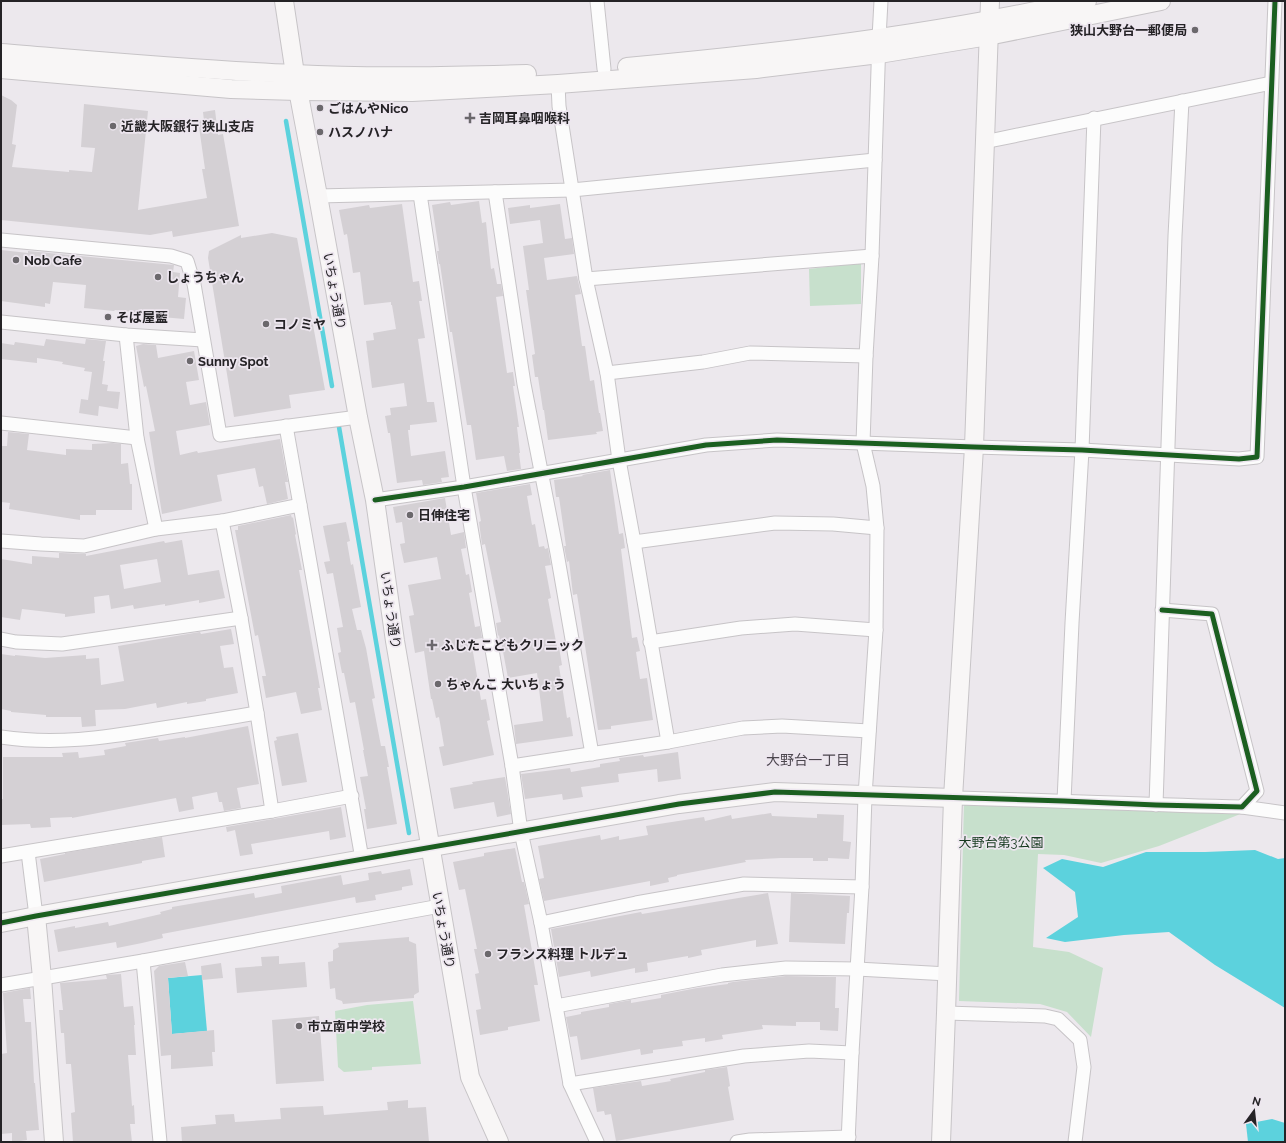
<svg xmlns="http://www.w3.org/2000/svg" width="1286" height="1143" viewBox="0 0 1286 1143" font-family="Raleway,'Noto Sans JP',sans-serif">
<style>
.green{fill:#c7e0cc}
.water{fill:#5cd2dd}
.lines{fill:none;stroke-linecap:round;stroke-linejoin:round}
.stream{stroke:#5cd2dd;stroke-width:4.5}
.building{fill:#d4d0d4;fill-rule:evenodd}
.street-casing{stroke:#c7c4c7;stroke-width:15}
.secondary-casing{stroke:#c7c4c7;stroke-width:20}
.street{stroke:#fcfcfc;stroke-width:13}
.secondary{stroke:#f8f6f6;stroke-width:18}
.cycleway-casing{stroke:#ede6ef;stroke-width:8}
.cycleway{stroke:#1b5e20;stroke-width:5}
.poi-dot{fill:#6b686c;stroke:#ede6ef;stroke-width:1.5}
.labels{text-anchor:middle;stroke-width:3.5;stroke-linejoin:round;paint-order:stroke}
.poi-label{font-size:13px;font-weight:bold;fill:#252326;stroke:#ede6ef;text-anchor:start}
.street-label{font-size:13px;fill:#252326;stroke:#ede6ef}
.park-label{font-size:13px;fill:#163a1f;stroke:#ede6ef}
.neighbourhood-label{font-size:14px;fill:#4c474e;stroke:#ede6ef}
</style>
<rect width="100%" height="100%" fill="#ece8ed"/>
<g class="green">
<path d="M861,263V304L810,306L809,269Z"/>
<path d="M964,802L1243,813L1159,846L1101,863L1064,855L1038,854L1033,947L1069,952L1103,968L1091,1037L1067,1012L1040,1004L959,1001Z"/>
<path d="M413,1001L421,1064L372,1067V1070L344,1072L338,1067L335,1011L367,1005Z"/>
</g>
<g class="water">
<path d="M1255,850L1278,859L1285,858V1008L1215,965L1169,932L1124,935L1065,942L1046,938L1078,917L1075,892L1043,868L1062,859L1103,867L1146,852H1205Z"/>
<path d="M202,975L207,1031L172,1034L168,978Z"/>
<path d="M1272,1119L1285,1123V1142H1248L1246,1124Z"/>
</g>
<g class="lines">
<g class="stream">
<path d="M286,121L332,386"/>
<path d="M339,427L409,833"/>
</g>
</g>
<g class="building">
<path d="M1,95L11,100L17,105L12,144L16,145L12,167L69,172V170L92,172L95,148L81,147L84,104L148,111L138,210L207,198L202,169H205L198,120L204,121L203,112L215,110L218,135L223,134L239,226L173,237L172,231L150,235L1,220Z"/>
<path d="M479,201L482,223L486,222L491,269L494,268L497,284H501L503,296L496,297L507,373L513,372L515,386H513L519,427H517L520,453H519L521,469L507,471L504,456L476,460L471,425H467L452,332H450L440,264H439L437,251H439L432,205L450,202L451,205Z"/>
<path d="M402,204L413,282L419,281L422,301H419L425,338L418,339L427,402H434L437,422L410,425V430H408L411,456L445,451L449,477L441,478L442,482L423,485L422,480L397,483L390,433H388L385,416L391,415L390,408L407,406L404,383L372,388L366,341L374,340L373,333L396,329L392,305H391V302L364,305L360,272L353,273L347,234L344,235L339,210L369,205L370,208Z"/>
<path d="M560,204L565,239L572,238L574,254L544,258L547,280L577,276L581,294L575,295L582,346H585L590,381L594,380L599,413H600L603,431L596,432L597,434L548,440L544,410H543L538,377H535L532,355L535,354L526,290H529L523,246L543,243L540,220L510,224L508,208L530,205V208Z"/>
<path d="M272,233L297,238L325,390L289,395L291,408L234,417L208,258L209,251L241,235V238Z"/>
<path d="M1,250L28,253V251L174,265L173,272L180,273L178,297L186,298L184,319L151,316V314L115,310L114,311L84,308L86,285L53,282L50,304L45,303V307L1,301Z"/>
<path d="M46,339L85,344L86,339L106,341L103,361H105L102,384L108,385L107,391L120,392L118,409L99,406L98,416L79,413L81,399L88,400L92,372L84,371L85,368L62,364L63,362L37,358V363L1,359V343L14,345L15,342L44,346Z"/>
<path d="M143,344L156,345L158,358L194,351L199,380L186,382L190,405L206,402L210,425L176,431L180,455L197,451L198,453L280,439L288,482H285L288,499L267,504L263,486L259,487L255,468L217,475L222,501L162,514L149,432L155,431L146,386L144,387L136,346Z"/>
<path d="M8,432L29,434L27,450L66,455V449L92,450V444L112,443L121,444V464L128,463L130,484H132V510H96V515H80V520L9,509L10,503L1,502V446H7Z"/>
<path d="M610,470L619,534L623,533L625,548L621,549L632,638L637,637L640,651L636,652L640,679L647,678L653,720L611,726V729L598,730L577,594L573,595L569,561L567,562L564,546H566L559,497H556L554,480L583,476L582,475Z"/>
<path d="M530,484L532,495L527,496L532,525L535,524L539,547L544,546L545,549L548,548L551,565L545,566L551,598L548,599L557,647H559L562,665L559,666L567,718L570,717L573,736L516,744L514,725L543,721L537,673L508,678L501,641H500L499,635L498,636L496,623L501,622L485,544L482,545L479,522L481,521L476,493Z"/>
<path d="M445,498L451,535L464,532L466,548L461,549L466,575L469,574L472,592L469,593L475,627L480,626L482,638L471,640L481,700L486,699L490,720L487,721L494,755L443,766L439,747L444,746L439,717L436,718L432,699H431L424,651L415,653L409,616L414,615L408,585L441,579L437,557L404,563L400,544L405,543L402,522L396,523L393,507Z"/>
<path d="M291,515L292,518L293,517L296,534L295,535L302,570H299L320,688H318L322,710L301,714L296,692L266,698L262,676H266L258,635L255,636L235,530H238V526Z"/>
<path d="M346,522L350,541L347,542L351,565L353,564L361,607L352,609L357,630H361L366,648L375,698L372,699L381,746H385L389,767H387L397,824L367,829L364,809H366L360,777L368,776L363,750H364L355,702L350,703L344,673H342L338,653L341,652L337,628L343,627L333,573L327,574L324,562L330,561L323,526Z"/>
<path d="M182,540L188,575L219,570L225,598L199,603V600L165,606V604L134,609L133,605L111,609L109,595L94,597L95,613L65,617V614L22,609L20,620L1,617V559L32,564V556L59,558V553H61L86,554V556L164,541L165,543ZM157,559L161,582L124,589L120,565Z"/>
<path d="M231,629L234,644L220,646L224,668L233,667L238,693L206,699V701L187,704V702L157,708L156,703L125,709L95,710L96,726L82,727L81,717H46V715L11,712V711L1,709V654L15,656V655L45,658L86,655V659L99,658L101,685L124,681L118,646L182,635L200,632L201,634Z"/>
<path d="M248,726L259,784L237,788L241,808L224,811L222,802H219L217,792L192,797L194,809L179,812L176,798L72,818V817L50,818L51,827L31,828L30,824L1,825V799H3V757H63L62,753L78,752L79,758L105,755L104,750L126,746L125,743L158,738L159,741L185,737V738Z"/>
<path d="M298,733L307,782L282,786L274,741L277,740L276,737Z"/>
<path d="M678,752L681,779L658,782L657,769L618,774L619,782L581,787L583,797L563,800L562,794L525,799L521,774L570,768L571,772L600,767V764L620,761L619,758L643,755L644,757Z"/>
<path d="M505,777L511,814L497,817L494,802L454,809L450,788L473,784L472,782Z"/>
<path d="M341,807L346,837L330,840L329,831L251,844L253,854L240,856L235,830L227,832L226,827Z"/>
<path d="M771,813L772,816L817,818V814L844,815L843,841L851,842L849,859L828,858V861H813V858H781L745,860L746,862L677,875V876L668,878L669,882L650,886V881L544,901L539,879L544,878L538,846L600,835L601,840L619,836V840L648,835L646,826L704,817L705,821L731,815L732,819Z"/>
<path d="M162,837L165,857L142,861V863L44,882L40,859L65,854V853Z"/>
<path d="M515,848L522,882H524L529,904L524,905L538,985H534L540,1021L508,1027V1030L480,1035L476,1010L481,1009L475,974L479,973L474,949H477L465,889L459,890L453,862L484,856V853Z"/>
<path d="M410,869L413,885L402,887V890L375,895L376,900L356,903L355,897L162,934L163,938L142,943L117,948L116,942L58,952L54,930L75,926V928L108,922L109,926L161,914L160,912L172,909V907L254,893L255,898L282,893L281,886L341,875L343,885L369,880L368,873L381,871L382,874Z"/>
<path d="M768,893L778,944L756,947V940L701,950L702,955L688,958V956L647,963L648,971L635,973V968L591,977L590,971L559,977L551,929L641,912L642,914Z"/>
<path d="M791,893L850,896L849,913H847L845,944L789,942Z"/>
<path d="M409,937V941L416,944L419,992L414,995V998L343,1004L342,1001L336,999L335,988L330,989L328,962L333,961V950L339,947L338,943Z"/>
<path d="M279,956V964L305,962L307,987L237,993L235,968L262,966L261,957Z"/>
<path d="M185,962L188,976L168,978L172,1034L214,1030L215,1052H212L213,1066L171,1069V1055L161,1056L154,971L159,966Z"/>
<path d="M221,963L223,978L202,980L201,966Z"/>
<path d="M121,974L124,1007L133,1006L135,1025H134L136,1055H128L132,1106L134,1105L135,1124H130L132,1142H73L71,1113L75,1112L71,1064H66L64,1033H61L59,1010H63L60,983L107,979L106,975Z"/>
<path d="M786,976L836,977L835,1008H839L838,1031L820,1030V1022H796V1026L762,1025L763,1029L722,1035L723,1039L705,1042V1038L682,1041L683,1046L653,1050V1053L641,1055L640,1049L581,1060L577,1036L570,1037L566,1017L581,1014V1012L609,1007V1004L631,1000V1003L661,998V995L697,988L728,984V983L733,982Z"/>
<path d="M30,988L31,999H23L25,1022H31L34,1083H35L39,1130L26,1131L27,1140L12,1142V1133L1,1134V1054L7,1053L3,993Z"/>
<path d="M319,1016L324,1081L276,1084L272,1020Z"/>
<path d="M727,1067L730,1086L728,1087L734,1120L616,1141L611,1114L605,1115L604,1111L597,1112L593,1088L641,1081L642,1086L671,1081L670,1079L705,1072V1070Z"/>
<path d="M408,1100V1108L426,1107L429,1142H182L181,1127L216,1124L215,1115L234,1114L235,1122L281,1119L280,1108L323,1106L324,1115L388,1110L387,1102Z"/>
</g>
<g class="lines">
<defs>
<g id="street">
<path d="M597,1L604,69"/>
<path d="M558,84L559,106L586,279L607,373L619,460L634,542L668,742"/>
<path d="M984,142L1271,83"/>
<path d="M495,192L524,384L557,553L592,754"/>
<path d="M420,194L464,487L512,766L521,832L541,923L570,1084L597,1142"/>
<path d="M318,196L572,190L875,160"/>
<path d="M1,240L171,256L187,261L194,284L220,435L358,417"/>
<path d="M586,279L872,256"/>
<path d="M1,322L126,335L203,340"/>
<path d="M126,335L137,438L156,529"/>
<path d="M607,373L703,362L750,353L866,356"/>
<path d="M1,423L137,438"/>
<path d="M286,426L300,505"/>
<path d="M375,500L464,487L706,445L777,440L974,447L1082,450L1239,459L1257,457L1275,1"/>
<path d="M222,521L300,505L362,859"/>
<path d="M1,541L41,544L84,546L156,529L222,521L241,618L257,713"/>
<path d="M634,542L775,523L833,524L877,528"/>
<path d="M1,639L16,642L62,644L241,618"/>
<path d="M650,642L741,628L795,624L876,630"/>
<path d="M1,737C55,745 103,738 157,729C190,724 223,719 257,713L272,811L1,856"/>
<path d="M512,766L668,742L743,728L782,726L869,731"/>
<path d="M953,798C1049,800 1146,805 1242,807L1257,791L1212,614L1162,610"/>
<path d="M1064,801L1072,623L1082,450L1094,118"/>
<path d="M1156,805L1175,236L1182,101"/>
<path d="M1242,807L1285,813"/>
<path d="M272,811L352,796"/>
<path d="M28,852L36,916"/>
<path d="M541,923L636,903L744,884L862,887"/>
<path d="M143,961L160,1142"/>
<path d="M1,985L143,961L440,906"/>
<path d="M556,1006L722,975L786,968L857,969L948,974"/>
<path d="M946,1013L1045,1016L1058,1019L1080,1040L1084,1067L1075,1142"/>
<path d="M570,1084L744,1056L809,1051L852,1053"/>
<path d="M737,1142L750,1140L849,1137"/>
<path d="M848,1142L852,1053L862,887L865,796L876,630L877,528L873,486L863,443L866,356L872,256L879,38L881,1"/>
</g>
<g id="secondary">
<path d="M284,1L295,74L318,196L358,417L375,500L395,641L470,1077L499,1142"/>
<path d="M1,53C99,61 196,70 294,74C372,78 450,76 527,74"/>
<path d="M627,67C748,56 869,42 989,20C1022,14 1055,7 1087,1"/>
<path d="M1,69L231,89L298,91L412,92L558,84L756,69L879,54L988,36L1161,1"/>
<path d="M36,916L42,978L54,1142"/>
<path d="M1,923L36,916L679,804L775,792L953,798"/>
<path d="M941,1142L946,1013L953,798L974,447L990,1"/>
</g>
</defs>
<use href="#street" class="street-casing"/>
<use href="#secondary" class="secondary-casing"/>
<use href="#street" class="street"/>
<use href="#secondary" class="secondary"/>
<defs>
<g id="cycleway">
<path d="M375,500L464,487L706,445L777,440L974,447L1082,450L1239,459L1257,457L1275,1"/>
<path d="M1,923L36,916L679,804L775,792L1064,801L1156,805L1242,807L1257,791L1212,614L1162,610"/>
</g>
</defs>
<use href="#cycleway" class="cycleway-casing"/>
<use href="#cycleway" class="cycleway"/>
</g>
<g class="poi-dot">
<circle cx="1195" cy="30" r="4"/>
<circle cx="320" cy="108" r="4"/>
<path d="M468 112h4v4h4v4h-4v4h-4v-4h-4v-4h4z"/>
<circle cx="113" cy="126" r="4"/>
<circle cx="320" cy="132" r="4"/>
<circle cx="16" cy="260" r="4"/>
<circle cx="158" cy="277" r="4"/>
<circle cx="108" cy="317" r="4"/>
<circle cx="266" cy="324" r="4"/>
<circle cx="190" cy="361" r="4"/>
<circle cx="410" cy="515" r="4"/>
<path d="M430 639h4v4h4v4h-4v4h-4v-4h-4v-4h4z"/>
<circle cx="438" cy="684" r="4"/>
<circle cx="488" cy="954" r="4"/>
<circle cx="299" cy="1026" r="4"/>
</g>
<g class="labels">
<g class="poi-label">
<text x="1187" y="35" text-anchor="end">狭山大野台一郵便局</text>
<text x="328" y="113">ごはんやNico</text>
<text x="479" y="123">吉岡耳鼻咽喉科</text>
<text x="121" y="131">近畿大阪銀行 狭山支店</text>
<text x="328" y="137">ハスノハナ</text>
<text x="24" y="265">Nob Cafe</text>
<text x="166" y="282">しょうちゃん</text>
<text x="116" y="322">そば屋藍</text>
<text x="274" y="329">コノミヤ</text>
<text x="198" y="366">Sunny Spot</text>
<text x="418" y="520">日伸住宅</text>
<text x="441" y="650">ふじたこどもクリニック</text>
<text x="446" y="689">ちゃんこ 大いちょう</text>
<text x="496" y="959">フランス料理 トルデュ</text>
<text x="307" y="1031">市立南中学校</text>
</g>
<g class="street-label">
<text transform="translate(335 291) rotate(80)" y="5">いちょう通り</text>
<text transform="translate(391 610) rotate(82)" y="5">いちょう通り</text>
<text transform="translate(444 930) rotate(80)" y="5">いちょう通り</text>
</g>
<g class="park-label">
<text x="1001" y="847">大野台第3公園</text>
</g>
<g class="neighbourhood-label">
<text x="808" y="765">大野台一丁目</text>
</g>
</g>
<rect width="1286" height="1143" fill="none" stroke="#252326" stroke-width="4"/>
<g transform="translate(1254 1111) rotate(15)" stroke="#ede6ef" stroke-width="3" paint-order="stroke">
<path d="M0-3L7 15L0 10L-7 15Z" fill="#252326"/>
<text y="-6" font-size="11" font-weight="bold" text-anchor="middle" fill="#252326">N</text>
</g>
</svg>
